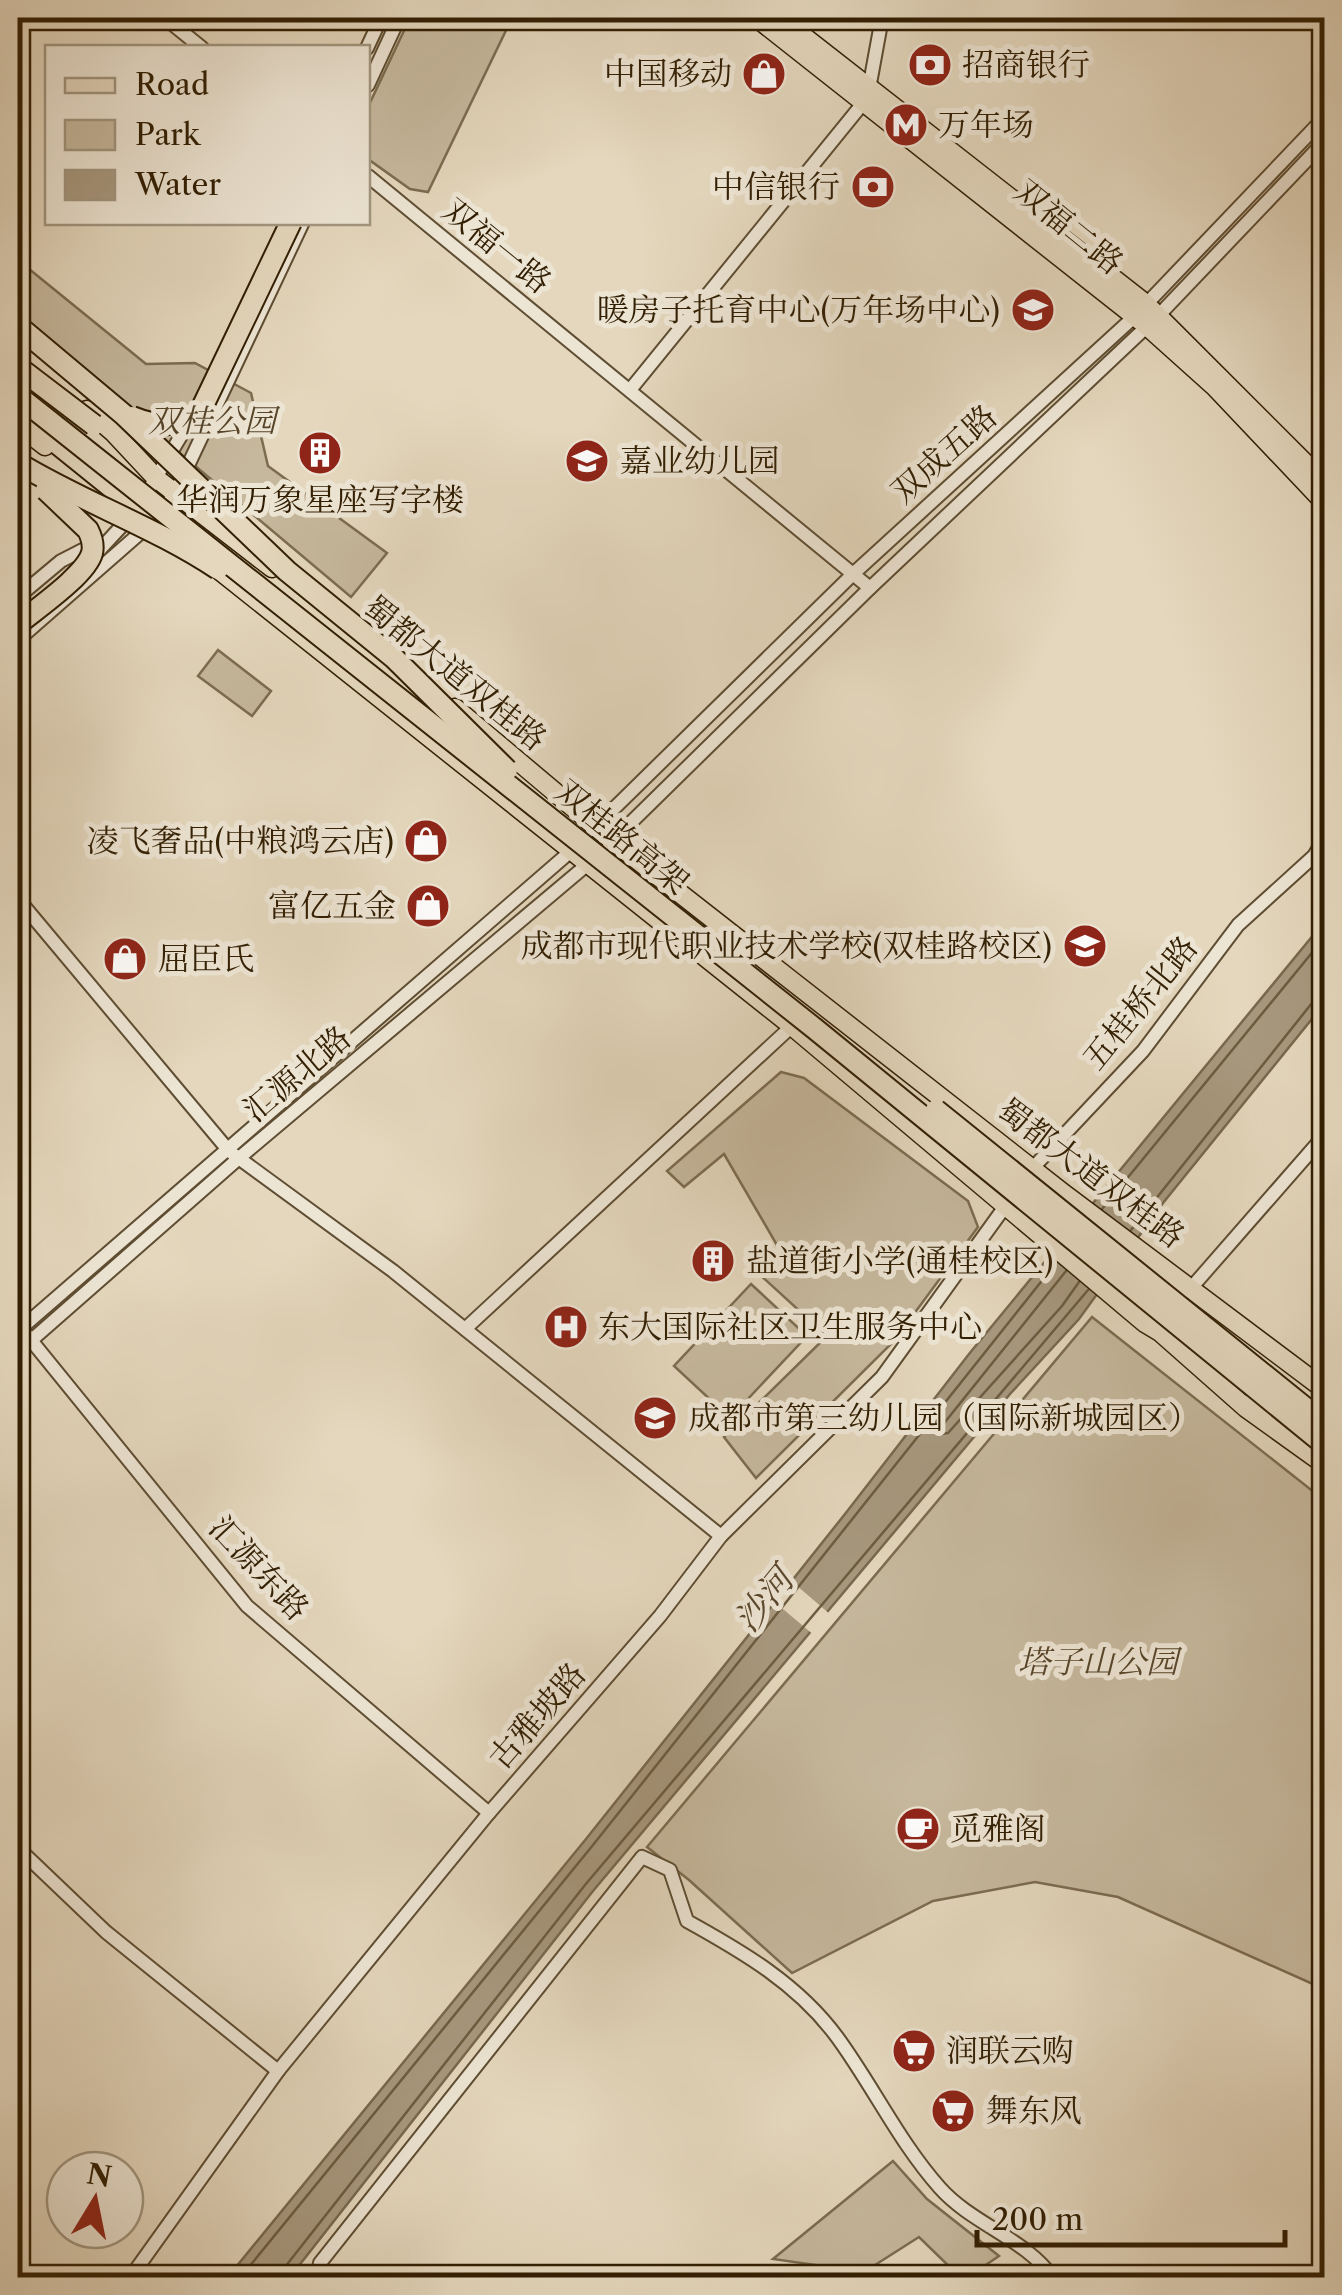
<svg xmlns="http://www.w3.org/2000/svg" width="1342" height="2295" viewBox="0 0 1342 2295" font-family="'Libre Caslon Text','Noto Serif SC',serif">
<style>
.green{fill:#c6b89d;stroke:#7c6c50;stroke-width:2.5}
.water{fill:#a7987e;stroke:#78684d;stroke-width:2.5}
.pier{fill:#e4d7bd}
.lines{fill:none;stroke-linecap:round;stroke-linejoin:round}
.shore{stroke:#6c5c40;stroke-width:2.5}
.minor-casing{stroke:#5e4d32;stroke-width:16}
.major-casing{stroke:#321f03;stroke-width:21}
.highway-casing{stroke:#321f03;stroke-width:24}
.minor{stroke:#ede5d4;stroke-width:12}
.major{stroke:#e4d7bd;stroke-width:18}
.highway{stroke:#e4d7bd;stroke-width:20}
.highway-bridge-casing{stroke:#321f03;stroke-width:24;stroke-linecap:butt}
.highway-bridge{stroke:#e4d7bd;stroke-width:20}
.labels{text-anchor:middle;stroke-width:10;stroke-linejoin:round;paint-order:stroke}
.poi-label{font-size:32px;fill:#321f03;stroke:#ede5d4;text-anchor:start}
.street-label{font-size:32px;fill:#321f03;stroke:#ede5d4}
.park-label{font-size:32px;font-style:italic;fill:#57452a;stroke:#ede5d4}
.water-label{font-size:35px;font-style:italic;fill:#5b492e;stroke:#ede5d4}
</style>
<rect width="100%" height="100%" fill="#e4d7bd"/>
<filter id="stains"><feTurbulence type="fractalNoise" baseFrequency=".002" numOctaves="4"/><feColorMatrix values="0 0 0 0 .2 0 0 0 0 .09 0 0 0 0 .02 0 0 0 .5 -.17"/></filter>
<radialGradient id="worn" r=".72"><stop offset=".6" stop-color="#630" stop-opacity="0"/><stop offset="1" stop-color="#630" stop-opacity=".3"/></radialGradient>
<g class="green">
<path d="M410,18H512L428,192L410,189L368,159V107Z"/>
<path d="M18,260L146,364L195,363L251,393L268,466L387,553L351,597L18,317Z"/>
<path d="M218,650L271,691L252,716L198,676Z"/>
<path d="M781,1072L804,1078L968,1201L978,1227L894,1341L756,1478L724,1437L827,1336L758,1273L781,1252L724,1154L684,1187L667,1171Z"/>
<path d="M751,1284L807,1336L730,1418L674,1366Z"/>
<path d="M1092,1317L1324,1500V1989L1118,1897L1035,1882L933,1901L792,1973L689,1880L647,1847Z"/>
<path d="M893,2161L927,2199L999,2256L968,2277H960L919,2237L864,2272L773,2259Z"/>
</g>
<path class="water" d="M1324,922V1004L1163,1203L1079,1319L1010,1394L593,1891L290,2277L227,2278L586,1839L845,1514L969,1354Z"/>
<path class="pier" d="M788,1578L832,1616L815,1636L771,1599Z"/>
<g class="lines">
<g class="shore">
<path d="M1102,1209L1324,938"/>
<path d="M1131,1230L1312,1003L1324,999"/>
<path d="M1066,1271L941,1427V1434L948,1433L1062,1306L1079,1282"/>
<path d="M240,2278L593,1845L1056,1263"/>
<path d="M283,2278L285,2267L585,1885L1088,1290"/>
</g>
<defs>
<g id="minor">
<path d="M165,18L202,48"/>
<path d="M367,48L381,18"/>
<path d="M368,85L399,18"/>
<path d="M368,176L870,588"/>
<path d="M630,390L864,102L869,89L882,18"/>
<path d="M142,501L191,419"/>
<path d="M93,557L130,517"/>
<path d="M18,597L61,561L98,542"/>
<path d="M18,640L155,520L175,493L303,222"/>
<path d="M592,830L853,574L1134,317L1324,118"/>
<path d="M609,844L870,588L1159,315L1324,142"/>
<path d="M18,899L229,1151L393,1271L721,1536"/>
<path d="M1029,1172L1143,1051L1238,925L1314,856L1324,839"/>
<path d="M1183,1291L1192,1287L1324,1136"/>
<path d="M465,1329L792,1026"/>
<path d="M18,1331L578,845"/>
<path d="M26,1334L247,1606L489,1813"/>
<path d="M18,1352L239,1158L595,858"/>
<path d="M1252,1397L1285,1428"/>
<path d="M18,1848L106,1932L278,2071"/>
<path d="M130,2278L278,2071L489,1813L660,1616L721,1536L882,1377L1009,1201"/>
<path d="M317,2278L320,2263L642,1857L670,1870L687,1921C743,1952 798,1984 837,2037C873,2086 899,2142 940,2188C972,2224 1026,2239 1053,2278"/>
</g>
<g id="major">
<path d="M757,18L1147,326L1215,387L1324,502"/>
<path d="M780,18L1146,304L1324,482"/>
<path d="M87,410L114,433L157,479L272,568"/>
<path d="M18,425L45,446"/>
<path d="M129,502L181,540"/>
<path d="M209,562L792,1026L1145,1323L1160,1332L1246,1408L1324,1464"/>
<path d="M455,708L613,841L1063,1193L1324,1389"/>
</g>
<path id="highway" d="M18,412L137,508"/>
</defs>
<use href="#minor" class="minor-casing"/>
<use href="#major" class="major-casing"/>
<use href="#highway" class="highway-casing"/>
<use href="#minor" class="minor"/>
<use href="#major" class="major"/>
<use href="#highway" class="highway"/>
<defs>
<g id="highway-bridge">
<path d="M18,326L123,414L287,571L394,658L507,770"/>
<path d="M18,367L94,425"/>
<path d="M18,396L814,1028L1324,1444"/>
<path d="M132,417C157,427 177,428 200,412L291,222"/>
<path d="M18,463C82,502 155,527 218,569"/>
<path d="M18,624C36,609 86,575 92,553C94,545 92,538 88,530L46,490"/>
<path d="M936,1110L1324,1423"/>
</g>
</defs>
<use href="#highway-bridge" class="highway-bridge-casing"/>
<use href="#highway-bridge" class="highway-bridge"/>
</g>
<defs>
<symbol id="bank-disc" viewBox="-11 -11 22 22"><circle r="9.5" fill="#8f2418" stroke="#ede5d4"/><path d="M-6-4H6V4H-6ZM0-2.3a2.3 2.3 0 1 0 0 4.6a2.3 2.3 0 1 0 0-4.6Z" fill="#fff"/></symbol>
<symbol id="shop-disc" viewBox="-11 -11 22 22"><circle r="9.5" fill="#8f2418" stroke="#ede5d4"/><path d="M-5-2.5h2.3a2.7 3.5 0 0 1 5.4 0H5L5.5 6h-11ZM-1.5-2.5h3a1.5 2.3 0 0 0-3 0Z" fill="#fff"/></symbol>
<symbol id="metro-disc" viewBox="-11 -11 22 22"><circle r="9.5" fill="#8f2418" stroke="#ede5d4"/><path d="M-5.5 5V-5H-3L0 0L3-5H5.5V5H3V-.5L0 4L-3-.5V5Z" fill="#fff"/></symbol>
<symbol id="school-disc" viewBox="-11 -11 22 22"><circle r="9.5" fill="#8f2418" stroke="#ede5d4"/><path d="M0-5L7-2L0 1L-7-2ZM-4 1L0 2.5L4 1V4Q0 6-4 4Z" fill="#fff"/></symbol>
<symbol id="building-disc" viewBox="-11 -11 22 22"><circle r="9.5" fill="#8f2418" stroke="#ede5d4"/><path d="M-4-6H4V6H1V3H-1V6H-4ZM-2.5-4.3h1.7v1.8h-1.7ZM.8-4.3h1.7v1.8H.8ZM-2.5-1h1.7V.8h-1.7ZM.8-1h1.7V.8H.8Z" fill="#fff"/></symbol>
<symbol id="hospital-disc" viewBox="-11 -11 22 22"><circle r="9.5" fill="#8f2418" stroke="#ede5d4"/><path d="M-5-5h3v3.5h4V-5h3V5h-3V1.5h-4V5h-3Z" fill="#fff"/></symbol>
<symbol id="cafe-disc" viewBox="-11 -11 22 22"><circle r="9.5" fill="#8f2418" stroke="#ede5d4"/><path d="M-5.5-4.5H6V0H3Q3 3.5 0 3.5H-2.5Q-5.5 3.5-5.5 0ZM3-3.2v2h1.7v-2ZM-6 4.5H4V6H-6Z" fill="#fff"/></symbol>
<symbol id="supermarket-disc" viewBox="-11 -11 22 22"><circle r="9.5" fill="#8f2418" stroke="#ede5d4"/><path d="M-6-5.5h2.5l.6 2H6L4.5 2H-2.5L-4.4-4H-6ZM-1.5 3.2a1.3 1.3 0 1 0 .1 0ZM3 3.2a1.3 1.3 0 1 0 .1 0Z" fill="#fff"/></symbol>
</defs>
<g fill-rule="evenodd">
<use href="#bank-disc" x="905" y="40" width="50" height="50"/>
<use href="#shop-disc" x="739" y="49" width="50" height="50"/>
<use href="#metro-disc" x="881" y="100" width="50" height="50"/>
<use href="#bank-disc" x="848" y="162" width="50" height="50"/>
<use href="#school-disc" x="1008" y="285" width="50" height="50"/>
<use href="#building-disc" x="295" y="428" width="50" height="50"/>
<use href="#school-disc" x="562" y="436" width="50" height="50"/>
<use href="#shop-disc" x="401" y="816" width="50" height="50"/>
<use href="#shop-disc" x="403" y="881" width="50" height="50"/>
<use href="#school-disc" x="1060" y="921" width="50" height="50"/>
<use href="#shop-disc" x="100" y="934" width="50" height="50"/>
<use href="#building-disc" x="688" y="1236" width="50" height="50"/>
<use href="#hospital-disc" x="541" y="1302" width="50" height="50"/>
<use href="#school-disc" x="630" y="1393" width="50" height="50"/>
<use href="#cafe-disc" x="893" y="1804" width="50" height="50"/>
<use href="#supermarket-disc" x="889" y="2026" width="50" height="50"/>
<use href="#supermarket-disc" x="928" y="2086" width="50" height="50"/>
</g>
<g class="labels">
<g class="poi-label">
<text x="962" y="76">招商银行</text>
<text x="732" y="85" text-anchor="end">中国移动</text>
<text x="938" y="136">万年场</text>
<text x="840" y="198" text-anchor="end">中信银行</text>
<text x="1000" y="321" text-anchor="end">暖房子托育中心(万年场中心)</text>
<text x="620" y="472">嘉业幼儿园</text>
<text x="320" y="511" text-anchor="middle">华润万象星座写字楼</text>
<text x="394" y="852" text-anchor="end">凌飞奢品(中粮鸿云店)</text>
<text x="396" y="917" text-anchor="end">富亿五金</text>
<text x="1052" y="957" text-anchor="end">成都市现代职业技术学校(双桂路校区)</text>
<text x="158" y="970">屈臣氏</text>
<text x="746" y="1272">盐道街小学(通桂校区)</text>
<text x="598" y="1338">东大国际社区卫生服务中心</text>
<text x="688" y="1429">成都市第三幼儿园（国际新城园区）</text>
<text x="950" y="1840">觅雅阁</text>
<text x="946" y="2062">润联云购</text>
<text x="986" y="2122">舞东风</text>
</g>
<g class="street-label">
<text transform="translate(1069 227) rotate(39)" y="11">双福二路</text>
<text transform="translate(497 246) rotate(39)" y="11">双福一路</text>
<text transform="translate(944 454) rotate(-42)" y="11">双成五路</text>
<text transform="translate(455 673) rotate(39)" y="11">蜀都大道双桂路</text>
<text transform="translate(622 837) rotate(39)" y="11">双桂路高架</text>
<text transform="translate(1140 1003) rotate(-51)" y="11">五桂桥北路</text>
<text transform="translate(297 1074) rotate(-40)" y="11">汇源北路</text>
<text transform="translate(1091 1173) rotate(37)" y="11">蜀都大道双桂路</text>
<text transform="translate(259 1568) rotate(47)" y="11">汇源东路</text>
<text transform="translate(537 1716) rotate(-49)" y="11">古雅坡路</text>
</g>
<g class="park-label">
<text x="212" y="432">双桂公园</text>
<text x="1098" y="1673">塔子山公园</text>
</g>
<g class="water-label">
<text transform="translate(764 1600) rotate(-51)" y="12">沙河</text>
</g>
</g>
<rect width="1342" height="2295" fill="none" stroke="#e4d7bd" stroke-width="60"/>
<rect x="20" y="20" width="1302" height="2255" fill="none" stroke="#321f03" stroke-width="5"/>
<rect x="30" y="30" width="1282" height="2235" fill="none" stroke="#321f03" stroke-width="2.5"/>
<rect x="45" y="45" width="325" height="180" fill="#ede5d4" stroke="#a29680" stroke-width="2.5"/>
<rect x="65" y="78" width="50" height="15" fill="#e4d7bd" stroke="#a29680" stroke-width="2.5"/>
<text x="135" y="95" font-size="30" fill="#321f03">Road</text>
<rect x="65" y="120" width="50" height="30" fill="#c6b89d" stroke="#a29680" stroke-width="2.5"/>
<text x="135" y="145" font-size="30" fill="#321f03">Park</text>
<rect x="65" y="170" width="50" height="30" fill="#a7987e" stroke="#a29680" stroke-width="2.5"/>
<text x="135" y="195" font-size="30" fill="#321f03">Water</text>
<g transform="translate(95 2200) rotate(10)"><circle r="48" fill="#ede5d4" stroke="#a29680" stroke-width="2.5"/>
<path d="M0-8L18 38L0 25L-18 38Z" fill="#8f2418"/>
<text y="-15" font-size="28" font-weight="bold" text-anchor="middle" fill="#321f03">N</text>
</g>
<path d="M977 2230v15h308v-15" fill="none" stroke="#321f03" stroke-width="5"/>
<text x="992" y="2230" font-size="30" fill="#321f03" stroke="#ede5d4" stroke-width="8" paint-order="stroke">200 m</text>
<rect width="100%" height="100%" filter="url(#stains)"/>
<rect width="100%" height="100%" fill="url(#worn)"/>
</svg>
